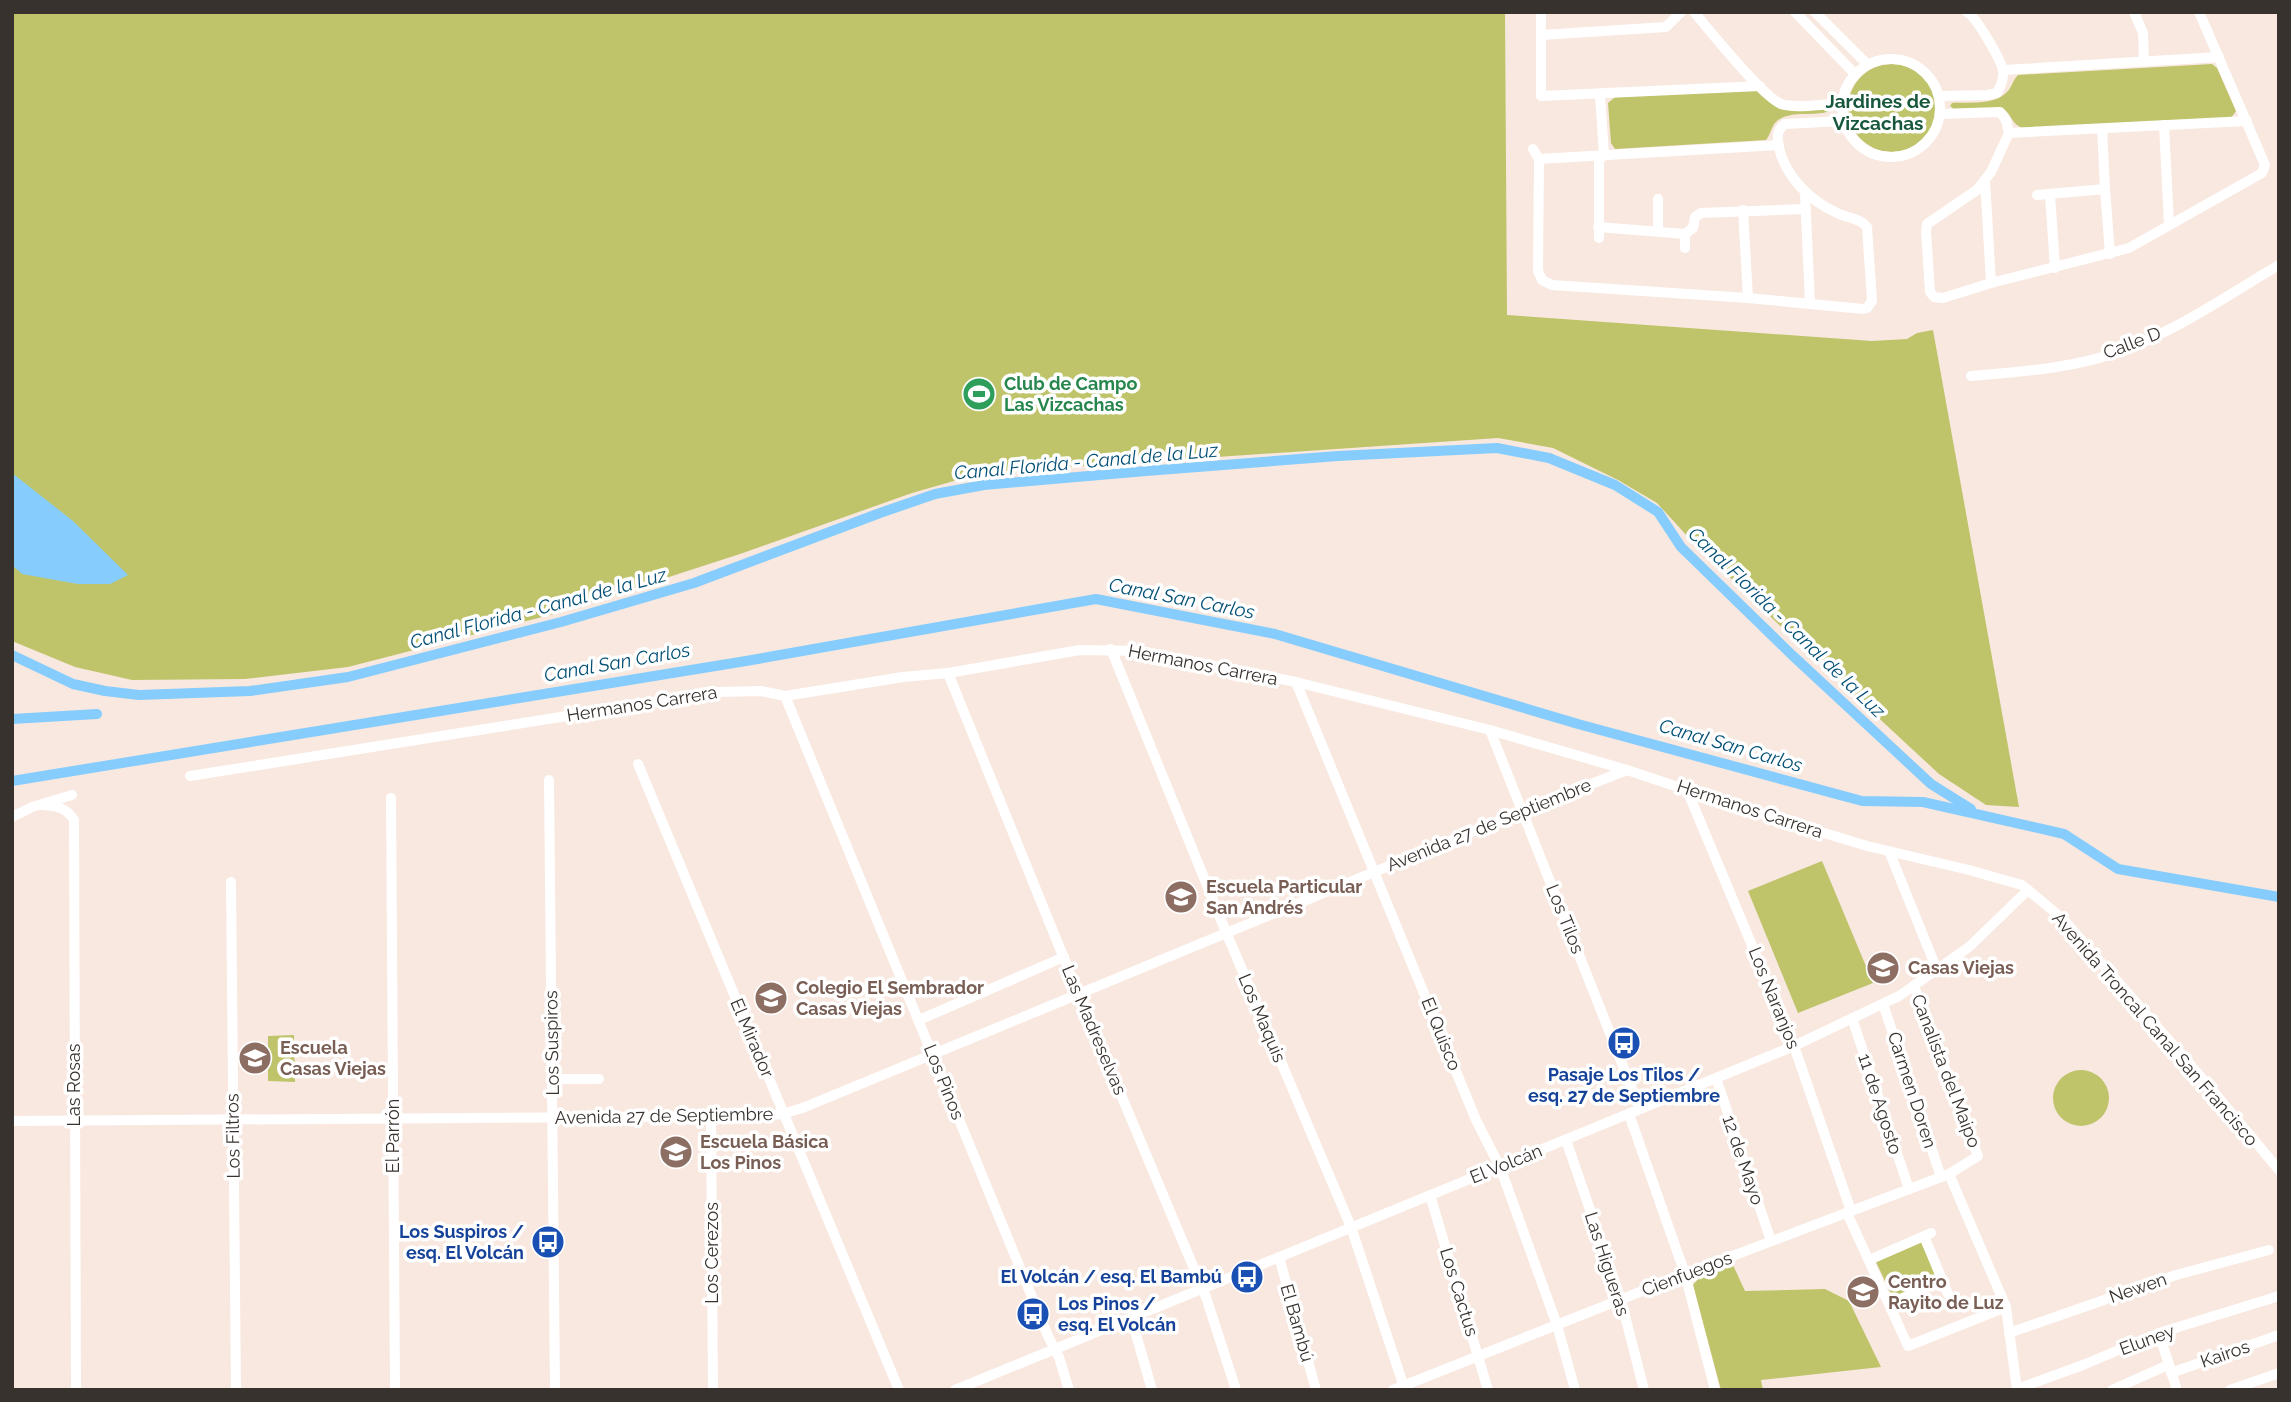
<svg xmlns="http://www.w3.org/2000/svg" width="2291" height="1402" viewBox="0 0 2291 1402" font-family="Raleway,sans-serif">
<style>
.green{fill:#bfc46b}
.water{fill:#86cdfd}
.lines{fill:none;stroke-linecap:round;stroke-linejoin:round}
.canal{stroke:#86cdfd;stroke-width:10}
.minor{stroke:#fff;stroke-width:10}
.labels{text-anchor:middle;stroke-width:7;stroke-linejoin:round;paint-order:stroke}
.street-label{font-size:18px;fill:#38322f;stroke:#fff}
.leisure-label{font-size:18px;font-weight:bold;fill:#27864d;stroke:#fff;text-anchor:start}
.education-label{font-size:18px;font-weight:bold;fill:#785e54;stroke:#fff;text-anchor:start}
.transit-label{font-size:18px;font-weight:bold;fill:#164399;stroke:#fff;text-anchor:end}
.neighbourhood-label{font-size:19px;font-weight:bold;fill:#17573b;stroke:#fff}
.water-label{font-size:19px;font-style:italic;fill:#024f76;stroke:#fff}
</style>
<rect width="100%" height="100%" fill="#f9e8df"/>
<g class="green">
<path d="M12,12H1505L1507,315L1872,341L1907,339L1917,333L1933,330L2019,807L1986,805L1939,774L1801,646L1689,538L1657,503L1618,480L1553,448L1498,438L982,473L912,493L743,553L558,613L348,667L245,679L132,680L75,667L12,641Z"/>
<path d="M2212,64L2217,68L2236,111L2231,118L2022,128C2010,122 2012,114 2002,108L1954,109L1950,106L1952,103C1968,102 1994,105 2006,93C2012,88 2012,81 2018,75Z"/>
<circle cx="1892" cy="108" r="44"/>
<path d="M1759,90L1774,103L1825,107L1832,110C1816,118 1791,109 1777,121C1771,126 1771,134 1766,140L1615,149L1611,143L1608,103L1615,97Z"/>
<path d="M1822,861L1873,983L1798,1013L1748,891Z"/>
<path d="M294,1035L295,1082L268,1081V1036Z"/>
<circle cx="2081" cy="1098" r="28"/>
<path d="M1921,1242L1937,1278L1893,1298L1876,1262Z"/>
<path d="M1733,1265L1745,1291L1825,1289L1849,1301L1881,1367L1761,1380L1763,1390H1721L1693,1285L1698,1279Z"/>
</g>
<path class="water" d="M12,473L73,521L128,575L110,584H78L22,574L12,565Z"/>
<g class="lines">
<g class="canal">
<path d="M12,655L73,684L105,691L139,695L250,691L348,677L561,622L694,583L880,513L935,494L984,485L1146,471L1338,456L1497,448L1549,458L1615,485L1658,512L1681,547L1792,655L1931,784L1971,809"/>
<path d="M12,719L97,714"/>
<path d="M12,781L746,661L1096,599L1275,634L1578,724L1862,801L1923,802L2064,834L2118,869L2279,897"/>
</g>
<g class="minor">
<path d="M1541,12V96L1760,86"/>
<path d="M1694,12C1711,32 1761,95 1781,104C1795,109 1826,104 1842,103"/>
<path d="M1795,12L1855,74"/>
<path d="M1815,12L1867,64"/>
<path d="M2134,12L2143,33L2144,61"/>
<path d="M1541,35L1666,27L1681,12"/>
<circle cx="1891" cy="108" r="49"/>
<path d="M2003,70L2219,57"/>
<path d="M1939,96L1988,95L1997,93C2001,86 2004,78 2003,71C2001,59 1976,17 1967,12"/>
<path d="M1940,114L2000,112L2006,120L2009,133L1991,172L1977,190L1927,224L1926,232L1930,292L1934,297L1943,298L1991,283L2129,248L2262,173L2265,165L2199,12"/>
<path d="M2164,125L2169,225"/>
<path d="M2009,133L2247,121"/>
<path d="M1533,149L1539,159L1779,145"/>
<path d="M1539,159L1538,271L1542,280L1552,285L1748,298L1863,309L1867,308L1872,301L1867,227C1860,218 1847,218 1837,213C1811,201 1786,178 1779,148C1777,138 1776,130 1785,124L1843,121"/>
<path d="M1985,180L1991,283"/>
<path d="M2105,189L2110,254"/>
<path d="M1805,193L1810,303"/>
<path d="M2050,194L2055,268"/>
<path d="M2037,195L2105,189L2102,129"/>
<path d="M1743,210L1748,298"/>
<path d="M1598,227L1685,234L1693,228L1695,217L1701,213L1805,209"/>
<path d="M1658,231V199"/>
<path d="M1685,234V248"/>
<path d="M1599,238V160L1604,155L1600,95"/>
<path d="M1971,376C2020,372 2077,368 2124,350C2179,329 2228,295 2279,265"/>
<path d="M1111,649L1226,932L1351,1227L1405,1390"/>
<path d="M948,673L1074,983L1206,1297L1236,1390"/>
<path d="M1296,682L1476,1120L1500,1167L1557,1325L1575,1390"/>
<path d="M785,696L1048,1336L1059,1357L1069,1390"/>
<path d="M1490,730L1640,1109"/>
<path d="M638,764L899,1390"/>
<path d="M190,776L718,692L761,691L785,696L903,677L948,673L1080,650L1139,651L1296,682L1490,730L1627,770L1732,805L1867,846L1969,870L2022,885L2063,919L2208,1085L2279,1170"/>
<path d="M549,780L555,1390"/>
<path d="M1687,790L1794,1046L1851,1211"/>
<path d="M391,798L395,1390"/>
<path d="M40,805C55,806 65,806 74,820L76,1390"/>
<path d="M12,817L32,807L72,795"/>
<path d="M1889,851L1937,970"/>
<path d="M231,882L236,1390"/>
<path d="M1883,1004L1941,1177"/>
<path d="M1852,1018L1909,1189"/>
<path d="M919,1020L1064,957"/>
<path d="M1716,1078L1771,1241"/>
<path d="M553,1079H599"/>
<path d="M1629,1114L1685,1274L1715,1390"/>
<path d="M711,1117L713,1390"/>
<path d="M12,1121L757,1116L783,1114L805,1107L1522,811L1627,770"/>
<path d="M1566,1140L1621,1300L1644,1390"/>
<path d="M1949,1174L2006,1307L2017,1390"/>
<path d="M1430,1195L1488,1390"/>
<path d="M1847,1213L1908,1346L2006,1307"/>
<path d="M1924,1236L1948,1294"/>
<path d="M1279,1257L1316,1390"/>
<path d="M1869,1260L1931,1233"/>
<path d="M1889,1304L1943,1280"/>
<path d="M1131,1317L1152,1390"/>
<path d="M2009,1333L2176,1275L2269,1250"/>
<path d="M2159,1333L2177,1390"/>
<path d="M2171,1373L2279,1335"/>
<path d="M2017,1389L2083,1365L2159,1333L2279,1296"/>
<path d="M955,1390L1794,1046L1899,996L1969,947L2028,890"/>
<path d="M1393,1390L1685,1274L1949,1174L1978,1156L1914,986"/>
<path d="M2112,1390L2168,1365"/>
<path d="M2230,1390L2279,1373"/>
</g>
</g>
<defs>
<symbol id="stadium-disc" viewBox="-11 -11 22 22"><circle r="9.5" fill="#2e9e5b" stroke="#fff"/><path d="M0-5a6.5 5 0 1 0 0 10a6.5 5 0 1 0 0-10ZM-3.5-1.8h7v3.6h-7Z" fill="#fff"/></symbol>
<symbol id="school-disc" viewBox="-11 -11 22 22"><circle r="9.5" fill="#8d6e63" stroke="#fff"/><path d="M0-5L7-2L0 1L-7-2ZM-4 1L0 2.5L4 1V4Q0 6-4 4Z" fill="#fff"/></symbol>
<symbol id="bus-disc" viewBox="-11 -11 22 22"><circle r="9.5" fill="#1a4fb4" stroke="#fff"/><path d="M-5-6H5V4H4V6H2V4H-2V6H-4V4H-5ZM-3.5-4V0h7V-4ZM-3.5 1.2v1.5H-2V1.2ZM2 1.2v1.5H3.5V1.2Z" fill="#fff"/></symbol>
</defs>
<g fill-rule="evenodd">
<use href="#stadium-disc" x="960" y="375" width="38" height="38"/>
<use href="#school-disc" x="1162" y="878" width="38" height="38"/>
<use href="#school-disc" x="1864" y="949" width="38" height="38"/>
<use href="#school-disc" x="752" y="979" width="38" height="38"/>
<use href="#bus-disc" x="1605" y="1024" width="38" height="38"/>
<use href="#school-disc" x="236" y="1039" width="38" height="38"/>
<use href="#school-disc" x="657" y="1133" width="38" height="38"/>
<use href="#bus-disc" x="529" y="1223" width="38" height="38"/>
<use href="#bus-disc" x="1228" y="1258" width="38" height="38"/>
<use href="#school-disc" x="1844" y="1273" width="38" height="38"/>
<use href="#bus-disc" x="1014" y="1295" width="38" height="38"/>
</g>
<g class="labels">
<g class="street-label">
<text transform="translate(2132 343) rotate(-21)" y="6">Calle D</text>
<text transform="translate(1203 665) rotate(11)" y="6">Hermanos Carrera</text>
<text transform="translate(642 704) rotate(-9)" y="6">Hermanos Carrera</text>
<text transform="translate(1750 809) rotate(18)" y="6">Hermanos Carrera</text>
<text transform="translate(1489 825) rotate(-22)" y="6">Avenida 27 de Septiembre</text>
<text transform="translate(1565 919) rotate(68)" y="6">Los Tilos</text>
<text transform="translate(1774 998) rotate(68)" y="6">Los Naranjos</text>
<text transform="translate(1262 1018) rotate(67)" y="6">Los Maquis</text>
<text transform="translate(2155 1029) rotate(49)" y="6">Avenida Troncal Canal San Francisco</text>
<text transform="translate(1094 1030) rotate(67)" y="6">Las Madreselvas</text>
<text transform="translate(1441 1034) rotate(68)" y="6">El Quisco</text>
<text transform="translate(752 1038) rotate(67)" y="6">El Mirador</text>
<text transform="translate(552 1043) rotate(-91)" y="6">Los Suspiros</text>
<text transform="translate(1946 1071) rotate(69)" y="6">Canalista del Maipo</text>
<text transform="translate(944 1082) rotate(68)" y="6">Los Pinos</text>
<text transform="translate(74 1085) rotate(-90)" y="6">Las Rosas</text>
<text transform="translate(1912 1090) rotate(72)" y="6">Carmen Doren</text>
<text transform="translate(1880 1104) rotate(72)" y="6">11 de Agosto</text>
<text transform="translate(664 1116) rotate(-1)" y="6">Avenida 27 de Septiembre</text>
<text transform="translate(233 1136) rotate(-91)" y="6">Los Filtros</text>
<text transform="translate(393 1136) rotate(-90)" y="6">El Parrón</text>
<text transform="translate(1743 1160) rotate(71)" y="6">12 de Mayo</text>
<text transform="translate(1506 1164) rotate(-22)" y="6">El Volcán</text>
<text transform="translate(712 1253) rotate(-90)" y="6">Los Cerezos</text>
<text transform="translate(1607 1264) rotate(72)" y="6">Las Higueras</text>
<text transform="translate(1687 1274) rotate(-21)" y="6">Cienfuegos</text>
<text transform="translate(2138 1288) rotate(-19)" y="6">Newen</text>
<text transform="translate(1459 1292) rotate(73)" y="6">Los Cactus</text>
<text transform="translate(1297 1323) rotate(74)" y="6">El Bambú</text>
<text transform="translate(2147 1340) rotate(-20)" y="6">Eluney</text>
<text transform="translate(2225 1354) rotate(-19)" y="6">Kairos</text>
</g>
<g class="leisure-label">
<text x="1004" y="390">Club de Campo<tspan x="1004" dy="21">Las Vizcachas</tspan></text>
</g>
<g class="education-label">
<text x="1206" y="893">Escuela Particular<tspan x="1206" dy="21">San Andrés</tspan></text>
<text x="1908" y="974">Casas Viejas</text>
<text x="796" y="994">Colegio El Sembrador<tspan x="796" dy="21">Casas Viejas</tspan></text>
<text x="280" y="1054">Escuela<tspan x="280" dy="21">Casas Viejas</tspan></text>
<text x="700" y="1148">Escuela Básica<tspan x="700" dy="21">Los Pinos</tspan></text>
<text x="1888" y="1288">Centro<tspan x="1888" dy="21">Rayito de Luz</tspan></text>
</g>
<g class="transit-label">
<text x="1624" y="1081" text-anchor="middle">Pasaje Los Tilos /<tspan x="1624" dy="21">esq. 27 de Septiembre</tspan></text>
<text x="524" y="1238">Los Suspiros /<tspan x="524" dy="21">esq. El Volcán</tspan></text>
<text x="1222" y="1283">El Volcán / esq. El Bambú</text>
<text x="1058" y="1310" text-anchor="start">Los Pinos /<tspan x="1058" dy="21">esq. El Volcán</tspan></text>
</g>
<g class="neighbourhood-label">
<text x="1878" y="108">Jardines de<tspan x="1878" dy="22">Vizcachas</tspan></text>
</g>
<g class="water-label">
<text transform="translate(1086 461) rotate(-5)" y="7">Canal Florida - Canal de la Luz</text>
<text transform="translate(1182 598) rotate(11)" y="7">Canal San Carlos</text>
<text transform="translate(538 608) rotate(-15)" y="7">Canal Florida - Canal de la Luz</text>
<text transform="translate(1787 622) rotate(44)" y="7">Canal Florida - Canal de la Luz</text>
<text transform="translate(617 662) rotate(-10)" y="7">Canal San Carlos</text>
<text transform="translate(1731 745) rotate(16)" y="7">Canal San Carlos</text>
</g>
</g>
<rect width="2291" height="1402" fill="none" stroke="#38322f" stroke-width="28"/>
</svg>
